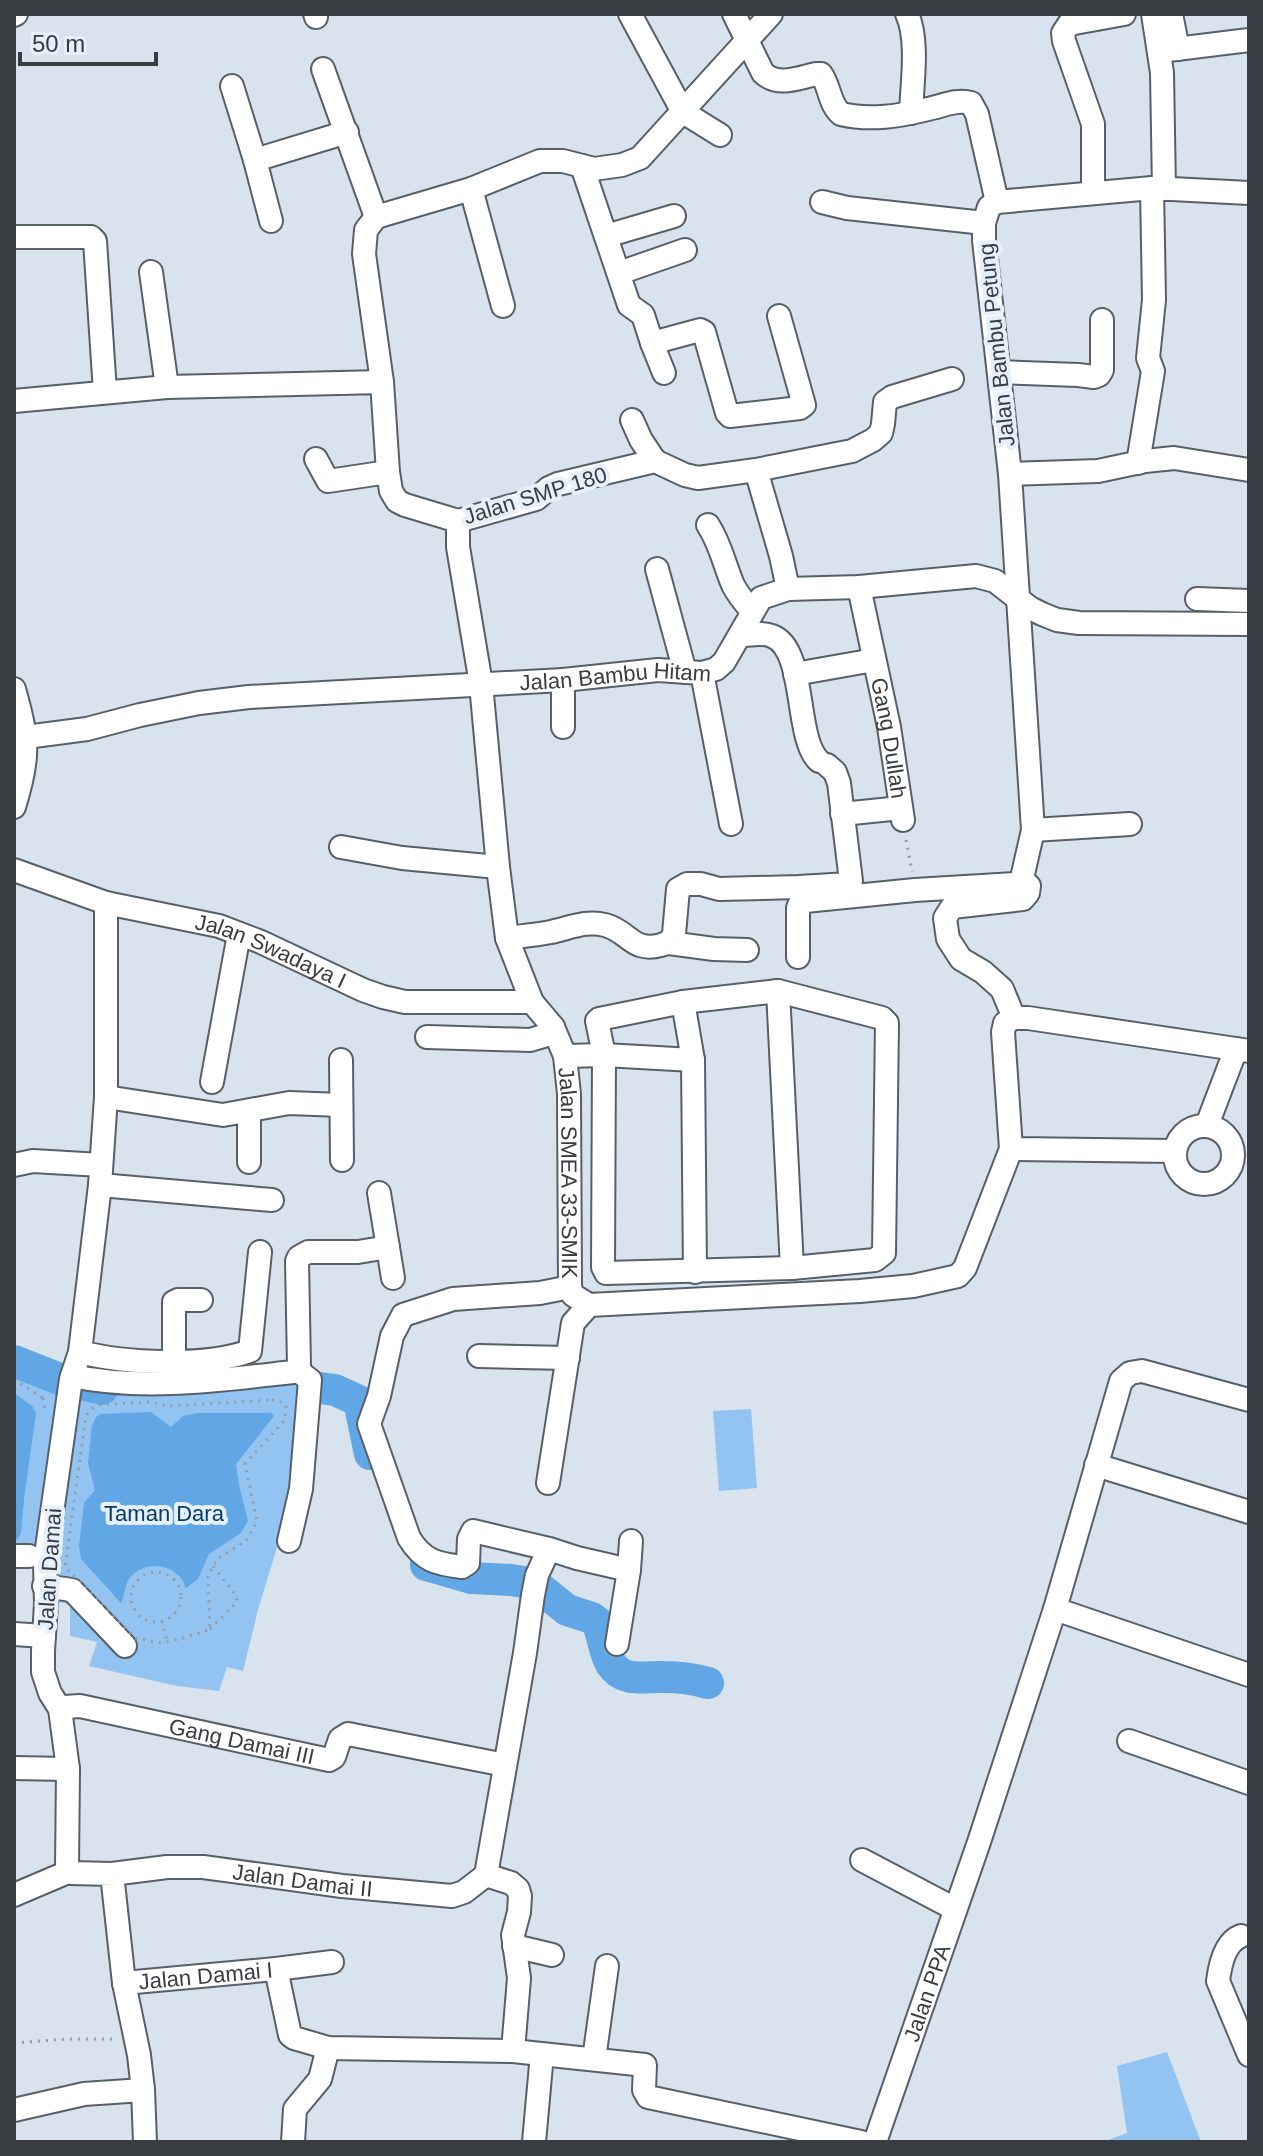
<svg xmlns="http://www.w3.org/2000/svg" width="1263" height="2156" viewBox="0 0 1263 2156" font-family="Helvetica,sans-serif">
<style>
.green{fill:#93c3f0}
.water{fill:#61a6e5}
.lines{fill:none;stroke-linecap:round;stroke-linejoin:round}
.river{stroke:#61a6e5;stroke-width:32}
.minor-casing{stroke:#576069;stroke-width:26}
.path{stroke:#949ca5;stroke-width:3;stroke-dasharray:2 6;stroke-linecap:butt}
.minor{stroke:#fff;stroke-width:22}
.labels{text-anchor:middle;stroke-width:8;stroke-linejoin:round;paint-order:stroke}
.street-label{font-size:22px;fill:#393d42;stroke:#e5f0fb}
.park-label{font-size:22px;fill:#053c64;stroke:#e5f0fb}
</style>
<rect width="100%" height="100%" fill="#d8e3ee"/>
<g class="green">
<path d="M14,1365L87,1391L192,1395L297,1383L304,1390L295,1488L258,1610L243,1671L227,1667L219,1691L177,1686L89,1666L97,1642L70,1636V1604L49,1601L52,1555L14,1554Z"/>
<path d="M751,1409L757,1488L719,1491L713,1411Z"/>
<path d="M1167,2052L1201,2142H1103L1127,2133L1117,2066Z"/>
</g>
<g class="water">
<path d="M14,1393L32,1406L36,1413L24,1499L21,1533L17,1540L14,1541Z"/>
<path d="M151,1412L171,1427L183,1416L196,1413H271L274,1416L236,1464L239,1485L248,1521L241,1533L209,1554L198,1579L186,1588C184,1584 183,1580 180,1577C166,1561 140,1563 129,1579C124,1587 125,1596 121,1603L81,1559L79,1547L84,1503L95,1490L88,1463L92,1425L96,1417L101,1414Z"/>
</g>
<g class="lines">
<g class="river">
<path d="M14,1361L62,1380L102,1389"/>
<path d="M320,1388L335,1390L359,1401L370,1454"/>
<path d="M426,1565L471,1578L511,1580L529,1583L541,1589L567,1610L592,1618L597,1622C603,1635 604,1652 611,1664C623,1683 645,1676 664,1677C679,1677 694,1679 708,1683"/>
</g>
<defs>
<g id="minor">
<path d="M315,14L316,17"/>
<path d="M630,14L683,112L720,135"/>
<path d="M734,14L763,73C778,87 798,78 816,74H821C830,86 829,104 841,114C870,121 900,116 928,109C943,106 956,99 971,103L977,114L997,202"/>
<path d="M907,14C919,40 912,84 911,113"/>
<path d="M1153,14L1162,73L1164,189"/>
<path d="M1171,14L1178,49"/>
<path d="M14,15L16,14"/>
<path d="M1160,51L1249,40"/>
<path d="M323,69L376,217"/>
<path d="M232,86L255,160L271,221"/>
<path d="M255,160L347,132"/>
<path d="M582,166L629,305L643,315L652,343L700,330L704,332L727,413L730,416L800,408L804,405L779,316"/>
<path d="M471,189L503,306"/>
<path d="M1093,193V124L1064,41L1063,33L1069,24L1124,14"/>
<path d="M822,202L847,208L984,223"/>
<path d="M606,236L674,216"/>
<path d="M14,237H91L95,241L105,392"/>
<path d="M151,272L167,387"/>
<path d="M619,273L685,250"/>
<path d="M652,343L664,373"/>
<path d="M999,372L1078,375L1094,377L1099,375L1102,370V320"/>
<path d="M382,382L364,254L366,230L376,217L471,189L540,161H563L594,169L622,165L640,158L771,14"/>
<path d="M14,401L167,387L382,382L388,472L391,491L397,501L405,505L458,521L536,499L549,488L558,484L655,461L685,475L698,478L756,470L852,451L873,440L881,433L883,424L885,402L892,397L952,379"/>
<path d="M632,420L641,440L655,461"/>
<path d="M316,459L328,481L388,472"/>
<path d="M1138,463L1153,371L1148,358L1154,300L1152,188"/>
<path d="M756,470L781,556L788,589"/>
<path d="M1010,474L1098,471L1145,461L1174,458L1249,470"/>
<path id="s1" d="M458,521V547L481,684L498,867L507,938L532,1002L553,1027L565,1056L569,1094L570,1287L573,1295L589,1305L860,1291L913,1286L958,1276L965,1268L1011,1149"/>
<path d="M708,525C721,545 724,564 733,585C738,595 745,603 752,611"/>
<path d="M657,569L685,672"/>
<path id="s2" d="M859,587L889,727L903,820"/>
<path d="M1197,599L1249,601"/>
<path d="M741,635C751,635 763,632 772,636C807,649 794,738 819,761"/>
<path d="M702,673L731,824"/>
<path d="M795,674L874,660"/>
<path d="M14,689C28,739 30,756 14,807"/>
<path d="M563,727V680"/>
<path id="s3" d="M26,737L87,729L140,715L199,703L249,697L563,680L658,670L702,673L716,669L724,662L761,598L788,589L859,587L976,576L995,581L1030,608L1042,614L1057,620L1079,623L1249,624"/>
<path d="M842,814L901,808"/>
<path d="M1033,830L1130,824"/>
<path d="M341,847L402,858L498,867"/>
<path id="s4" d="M14,870L106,903L219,926L261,942L363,990L383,997L405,1002H532"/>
<path d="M106,903V1097L100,1185L80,1352L71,1379L45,1562L46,1604L43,1651V1672L50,1693L60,1709L68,1769L67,1869L71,1873L112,1874L124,1983L139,2055L143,2090L145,2142"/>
<path d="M507,938C522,936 536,935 551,932C570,928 586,920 605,925C629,931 632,953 661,945C668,943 671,941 674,934L678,889L687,884H701L719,889L799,887L849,884L851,881L839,783L835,772L827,765"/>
<path d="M669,943L714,949L747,950"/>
<path d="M798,957V908L800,903L805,901L915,890L1015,884L1022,879L1023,874L1033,830L1010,474L984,240V223L989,207L997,202L1152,188L1249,193"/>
<path d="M778,991L882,1018L887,1023L884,1253L875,1260L792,1268L606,1273L603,1267L604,1055L597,1021L599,1019L683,1002Z"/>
<path d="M778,991L792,1268"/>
<path d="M683,1002L693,1060L695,1272"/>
<path d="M1014,1018L1002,989L983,972L961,959L948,939L945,918L952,907L1023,899L1028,893L1029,886L1022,879"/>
<path d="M427,1037L530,1040L547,1035L553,1027"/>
<path d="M565,1056L604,1055L693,1060"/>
<path d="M341,1060L342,1160"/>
<path d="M212,1082L239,934"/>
<path d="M106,1097L223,1115L289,1103L341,1105"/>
<path d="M1207,1125L1236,1049"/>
<circle cx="1204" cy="1155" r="29"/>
<path d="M1174,1151L1011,1149L1003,1032L1005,1023L1014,1018H1028L1249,1051"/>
<path d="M249,1162V1111"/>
<path d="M14,1165L33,1161L101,1165"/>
<path d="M100,1185L272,1200"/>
<path d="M379,1193L393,1278"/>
<path d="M570,1287L540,1293L453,1299L403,1315L392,1336L379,1396L369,1424L409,1538C423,1561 437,1564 462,1567L468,1563L469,1539L473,1531L549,1549L577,1558L629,1570"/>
<path d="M80,1352C126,1364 206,1367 250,1351L260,1252"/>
<path d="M479,1356L568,1358"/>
<path d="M174,1361V1302L178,1300H201"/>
<path d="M72,1376C144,1391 220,1380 293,1372L299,1366L297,1261L299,1257L308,1252H358L388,1247"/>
<path d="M1096,1465L1249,1512"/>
<path d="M548,1483L573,1323L589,1305"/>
<path d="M289,1541L301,1489L310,1380L297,1370"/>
<path d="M14,1556H29"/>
<path d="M44,1586L72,1590L125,1646"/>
<path d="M1055,1609L1249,1675"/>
<path d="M14,1634L44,1636"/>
<path d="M617,1644L629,1570L631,1541"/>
<path id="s5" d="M60,1709L65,1707L80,1706L329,1760L334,1757L340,1739L348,1734L505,1765"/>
<path d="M1129,1741L1249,1783"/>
<path d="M14,1768L68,1769"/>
<path d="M862,1860L955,1909"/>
<path id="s6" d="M112,1874L167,1867H203L342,1886L452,1896L464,1892L486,1875"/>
<path d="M486,1875L525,1653L533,1595L537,1575L549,1549"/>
<path d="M486,1875L511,1883L518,1889L520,1896L519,1912L513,1935L519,1978L513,2051"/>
<path d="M14,1895L68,1872"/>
<path d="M1241,1936C1225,1942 1220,1965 1218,1981L1249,2055"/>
<path d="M514,1946L552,1955"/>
<path d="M276,1969L332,1962"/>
<path id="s7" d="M124,1983L276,1969L290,2035L294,2038L328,2048L513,2051L645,2065L644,2090L648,2097L861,2142"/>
<path d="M594,2059L607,1966"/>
<path d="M14,2110L84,2094L143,2090"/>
<path d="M293,2142L295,2109L320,2079L328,2048"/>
<path d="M534,2142L542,2054"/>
<path id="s8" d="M875,2142L979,1842L1055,1609L1121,1381L1130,1373L1142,1371L1249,1400"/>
</g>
</defs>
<use href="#minor" class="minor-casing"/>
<g class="path">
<path d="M906,840L912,872"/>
<path d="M14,1379L43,1398"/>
<path d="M43,1398L45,1410"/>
<path d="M272,1400L279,1401L286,1405L285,1420L245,1464L257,1521L246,1541L220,1557L213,1566L208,1577L210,1629L181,1639L158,1643L135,1638L65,1567L86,1416L91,1409L99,1405L148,1402L168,1406Z"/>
<circle cx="156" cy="1597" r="25"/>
<path d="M162,1621L167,1641"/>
<path d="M210,1629L237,1602V1597L213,1566"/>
<path d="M14,2043L67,2039H114"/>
</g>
<use href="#minor" class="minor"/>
</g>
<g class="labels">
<g class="street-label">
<text transform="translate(996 345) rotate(-96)" y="8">Jalan Bambu Petung</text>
<text transform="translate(535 495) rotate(-17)" y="8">Jalan SMP 180</text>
<text dy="8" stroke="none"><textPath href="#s3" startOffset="594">Jalan Bambu Hitam</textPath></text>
<text dy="8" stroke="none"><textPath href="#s2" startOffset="154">Gang Dullah</textPath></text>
<text dy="8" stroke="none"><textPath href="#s4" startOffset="270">Jalan Swadaya I</textPath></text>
<text dy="8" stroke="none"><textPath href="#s1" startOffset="670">Jalan SMEA 33-SMIK</textPath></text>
<text transform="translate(49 1569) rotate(-86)" y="8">Jalan Damai</text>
<text dy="8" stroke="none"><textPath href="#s5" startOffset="186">Gang Damai III</textPath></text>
<text dy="8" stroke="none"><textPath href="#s6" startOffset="192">Jalan Damai II</textPath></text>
<text dy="8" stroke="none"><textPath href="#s7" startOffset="82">Jalan Damai I</textPath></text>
<text dy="8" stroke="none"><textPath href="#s8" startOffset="158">Jalan PPA</textPath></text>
</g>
<g class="park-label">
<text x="164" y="1521">Taman Dara</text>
</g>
</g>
<rect width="1263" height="2156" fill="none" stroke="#393d42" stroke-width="32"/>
<path d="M20 52v12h136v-12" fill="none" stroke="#393d42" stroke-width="4"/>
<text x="32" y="52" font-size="24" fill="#393d42" stroke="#e5f0fb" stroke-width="6" paint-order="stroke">50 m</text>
</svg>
